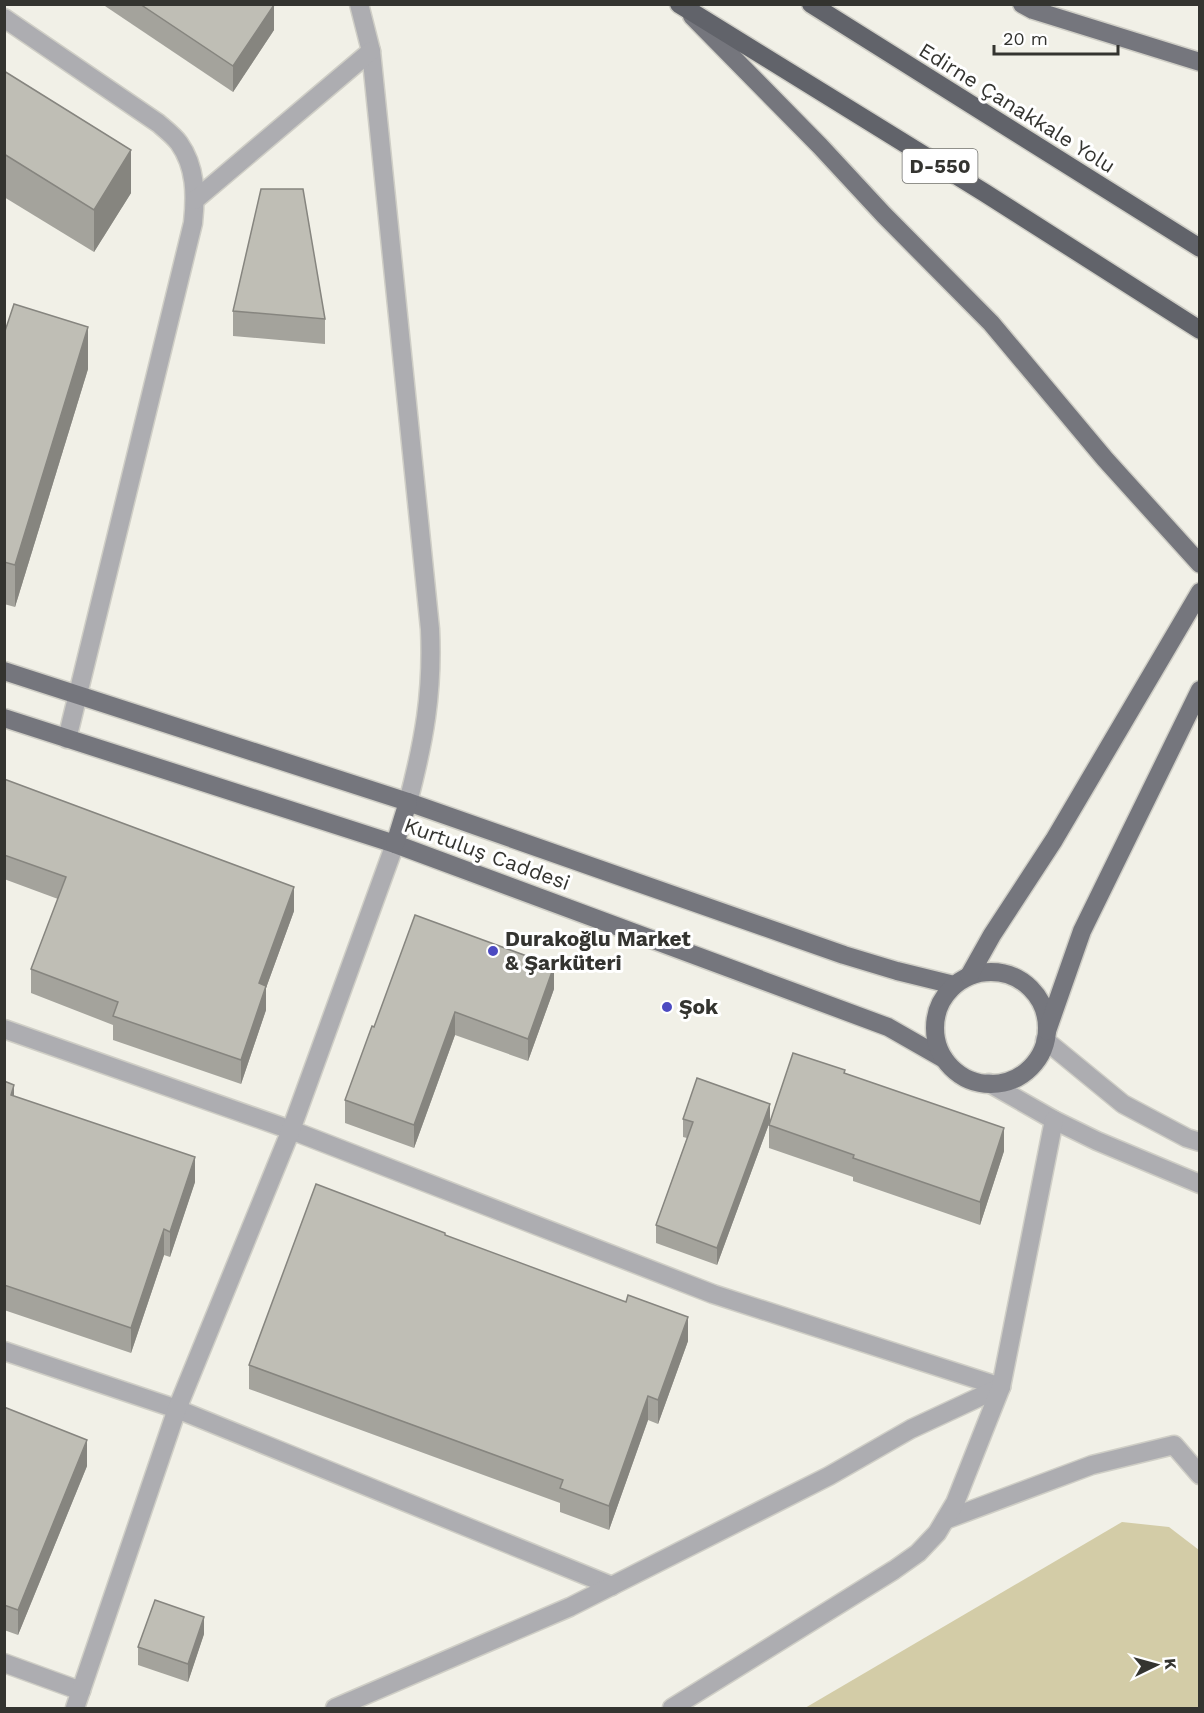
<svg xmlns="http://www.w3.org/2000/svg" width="1204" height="1713" viewBox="0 0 1204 1713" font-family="'Work Sans',sans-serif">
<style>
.green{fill:#d3cca7}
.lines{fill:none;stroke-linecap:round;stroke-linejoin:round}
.minor-casing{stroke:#cfcec6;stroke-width:21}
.major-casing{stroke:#cfcec6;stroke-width:21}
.highway-casing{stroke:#cfcec6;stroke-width:21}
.minor{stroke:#adadb1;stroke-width:18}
.major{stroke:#75767d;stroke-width:18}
.highway{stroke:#61636a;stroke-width:18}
.wall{fill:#a4a39c}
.shaded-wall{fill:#86857f}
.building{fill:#bfbeb5;stroke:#86857f;stroke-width:1.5}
.poi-dot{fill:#4c4ac1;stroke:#fff;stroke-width:2}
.labels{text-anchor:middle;stroke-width:6;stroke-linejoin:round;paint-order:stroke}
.shield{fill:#fff;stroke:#71716e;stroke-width:1.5}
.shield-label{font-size:20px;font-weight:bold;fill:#343430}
.street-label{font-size:21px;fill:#343430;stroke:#fff}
.poi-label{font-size:21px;font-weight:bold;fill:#343430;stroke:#fff;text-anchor:start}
</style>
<rect width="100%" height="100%" fill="#f1f0e7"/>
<path class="green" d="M1122,1522L1169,1527L1199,1550V1708H805Z"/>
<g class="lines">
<defs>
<g id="minor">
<path d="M359,4L371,51L430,629C433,693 424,741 408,802"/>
<path d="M4,18L158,123C165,129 174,136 179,143C196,167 196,195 193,223L67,739"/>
<path d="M195,200L371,51"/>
<path d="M4,1029L291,1130L713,1294L1001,1387"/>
<path d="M1045,1040L1123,1104L1187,1138L1200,1142"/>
<path d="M989,1083L1054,1120L1097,1141L1200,1184"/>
<path d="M4,1351L177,1409L612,1586"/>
<path d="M945,1520L1092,1465L1174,1445L1200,1475"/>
<path d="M4,1663L81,1691"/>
<path d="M75,1708L177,1409L291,1130L395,844"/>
<path d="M335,1708L570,1607L829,1476L911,1429L1001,1387"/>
<path d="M672,1708L894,1570L918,1553L937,1533L955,1503L1001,1387L1054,1120"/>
</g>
<g id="major">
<path d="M1022,4L1033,10L1200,62"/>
<path d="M692,16L820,146L884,215L991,323L1105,459L1200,564"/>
<path d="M4,671L408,802L844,955L897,971L954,985"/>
<path d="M4,718L395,844L888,1027L944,1059"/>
<path d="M395,844L408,802"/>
<circle cx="991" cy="1028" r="56"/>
<path d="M969,976L992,935L1054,840L1200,592"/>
<path d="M1047,1031L1082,931L1200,690"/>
</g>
<g id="highway">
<path d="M679,4L985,193L1200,330"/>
<path d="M811,4L1200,248"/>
</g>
</defs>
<use href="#minor" class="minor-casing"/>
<use href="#major" class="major-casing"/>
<use href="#highway" class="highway-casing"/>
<use href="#minor" class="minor"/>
<use href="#major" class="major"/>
<use href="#highway" class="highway"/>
</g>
<g class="wall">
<path d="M102,4H273L274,30L233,92Z"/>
<path d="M4,71L131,193L94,252L4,197Z"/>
<path d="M233,311L325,319V344L233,336Z"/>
<path d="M4,334L88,369L15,607L4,604Z"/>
<path d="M4,779L294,911L266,988V1010L241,1084L113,1040V1025L31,993V969L58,899L4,879Z"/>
<path d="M554,989L528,1061L455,1035L414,1148L345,1123V1100L374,1027Z"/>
<path d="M845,1073L1004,1151L980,1225L853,1181V1177L769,1148V1125Z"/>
<path d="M4,1081L14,1096L195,1182L170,1257L164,1255L131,1353L4,1310Z"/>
<path d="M683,1119L770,1121L717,1265L656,1243V1225L687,1138L683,1137Z"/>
<path d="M445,1236L688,1341L658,1424L648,1420L609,1530L560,1512V1503L249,1389V1365Z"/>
<path d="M4,1407L87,1466L18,1635L4,1630Z"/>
<path d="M204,1634L188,1682L138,1665V1647Z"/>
</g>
<g class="shaded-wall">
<path d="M274,5V30L233,92V66Z"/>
<path d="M131,150V193L94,252V210Z"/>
<path d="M88,327V369L15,607V565Z"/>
<path d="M294,887V911L266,988V1010L241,1084V1060L259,983Z"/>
<path d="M554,966V989L528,1061V1039Z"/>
<path d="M455,1012V1035L414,1148V1125Z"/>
<path d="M14,1085V1110L11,1095Z"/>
<path d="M770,1104V1121L717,1265V1248Z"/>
<path d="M1004,1128V1151L980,1225V1202Z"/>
<path d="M195,1157V1182L170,1257V1232Z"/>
<path d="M164,1229V1255L131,1353V1328Z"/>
<path d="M688,1317V1341L658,1424V1400Z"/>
<path d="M648,1396V1420L609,1530V1506Z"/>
<path d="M87,1440V1466L18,1635V1610Z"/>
<path d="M204,1617V1634L188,1682V1664Z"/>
</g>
<g class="building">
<path d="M140,4H273L274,5L233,66Z"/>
<path d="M4,71L131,150L94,210L4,154Z"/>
<path d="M261,189H303L325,319L233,311Z"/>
<path d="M14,304L88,327L15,565L4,562V334Z"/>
<path d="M4,779L294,887L259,983L266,986L241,1060L113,1016L118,1002L31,969L66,877L4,855Z"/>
<path d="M415,915L554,966L528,1039L455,1012L414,1125L345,1100L372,1026L374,1027Z"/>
<path d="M793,1053L845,1070L844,1073L1004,1128L980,1202L853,1158L854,1155L769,1125Z"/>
<path d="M697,1078L770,1104L717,1248L656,1225L693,1122L683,1119Z"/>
<path d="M4,1081L14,1085L11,1095L195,1157L170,1232L164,1229L131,1328L4,1285Z"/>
<path d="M316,1184L445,1233V1235L626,1302L628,1295L688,1317L658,1400L648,1396L609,1506L560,1488L563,1480L249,1365Z"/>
<path d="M4,1407L87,1440L18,1610L4,1605Z"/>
<path d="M155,1600L204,1617L188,1664L138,1647Z"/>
</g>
<g class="poi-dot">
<circle cx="493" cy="951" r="6"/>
<circle cx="667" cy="1007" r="6"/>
</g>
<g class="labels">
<rect class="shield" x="902.5" y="149" width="75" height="34" rx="4.5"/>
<g class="shield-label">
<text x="940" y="173">D-550</text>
</g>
<g class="street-label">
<text transform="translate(1017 108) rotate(32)" y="7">Edirne Çanakkale Yolu</text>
<text transform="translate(487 854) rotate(20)" y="7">Kurtuluş Caddesi</text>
</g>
<g class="poi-label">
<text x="505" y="946">Durakoğlu Market<tspan x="505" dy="24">&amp; Şarküteri</tspan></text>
<text x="679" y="1014">Şok</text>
</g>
</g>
<rect width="1204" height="1713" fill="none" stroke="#343430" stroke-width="12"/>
<g transform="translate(1156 1665) rotate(85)" stroke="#ffffff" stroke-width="4.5" paint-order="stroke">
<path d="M0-4.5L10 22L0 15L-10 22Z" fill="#343430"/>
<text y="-9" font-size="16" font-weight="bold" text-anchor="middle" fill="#343430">K</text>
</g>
<path d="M994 45v9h124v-9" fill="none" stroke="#343430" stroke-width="3"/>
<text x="1003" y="45" font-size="18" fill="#343430" stroke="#ffffff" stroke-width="4.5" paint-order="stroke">20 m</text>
</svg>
